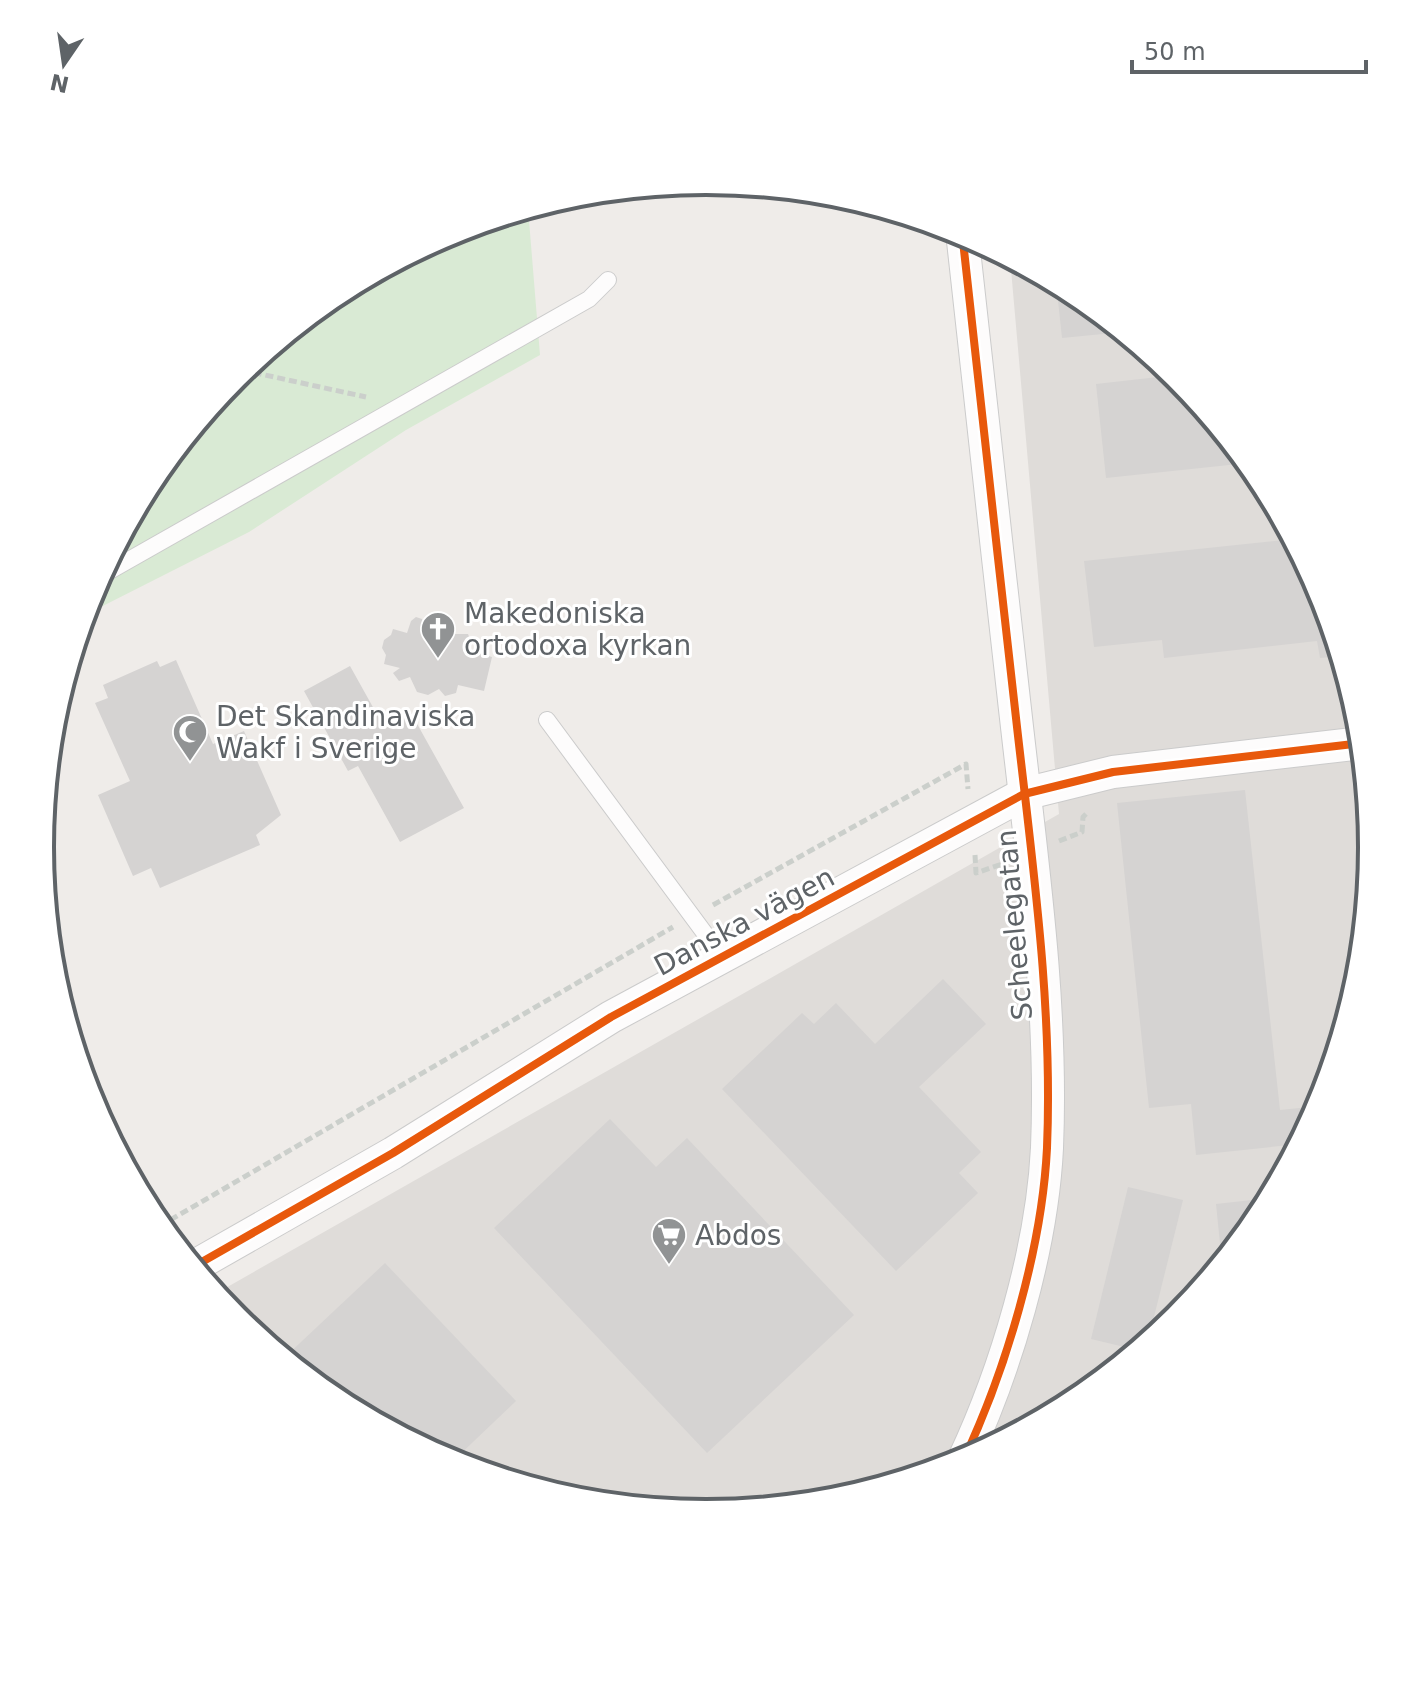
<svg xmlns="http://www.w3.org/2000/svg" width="1412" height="1694" viewBox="0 0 1412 1694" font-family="'DejaVu Sans',sans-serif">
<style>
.industrial{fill:#dfdcd9}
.green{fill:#d9ead4}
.building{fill:#d5d3d2}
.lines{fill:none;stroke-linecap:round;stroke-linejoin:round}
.lane-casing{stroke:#cbcbcb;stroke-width:18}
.street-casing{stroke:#cbcbcb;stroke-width:34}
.path{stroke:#cbcfcb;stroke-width:5;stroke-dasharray:8 4;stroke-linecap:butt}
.lane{stroke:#fdfcfc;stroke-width:16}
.street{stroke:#fdfcfc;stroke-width:32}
.cycleway-casing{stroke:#fff;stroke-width:13}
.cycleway{stroke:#e8590c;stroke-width:8}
.labels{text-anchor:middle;stroke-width:6;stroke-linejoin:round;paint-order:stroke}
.poi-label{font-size:28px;fill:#5e6367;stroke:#fff;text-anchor:start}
.street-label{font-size:28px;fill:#5e6367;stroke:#fff}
.rim{fill:none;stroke:#5e6367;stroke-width:4}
</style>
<rect width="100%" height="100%" fill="#efece9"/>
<path class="industrial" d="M1010,258L1076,294L1177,376L1260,477L1321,593L1359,718L1372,847L1359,977L1321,1102L1259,1217L1177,1318L1076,1401L960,1462L835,1500L706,1513L576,1500L451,1462L336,1400L235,1318L215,1294L1059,814Z"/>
<path class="green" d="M528,208L540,355L406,430L249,532L83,616L91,592L153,477L235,376L336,293L452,232Z"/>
<g class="building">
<path d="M1056,282L1076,294L1123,332L1062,338Z"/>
<path d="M1176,375L1248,463L1106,478L1096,384Z"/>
<path d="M1293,539L1321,593L1341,656L1320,658L1317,641L1164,658L1162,640L1094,647L1084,561Z"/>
<path d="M416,617L422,619L423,626H426L436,619L448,622L455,634H468L470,639L467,650L492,657L484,691L458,685L456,693L445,696L439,689L428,695L417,692L410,677L399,681L393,673L400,668L384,664L386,655L382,648L384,640L391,635L393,629L407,633L411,621Z"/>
<path d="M176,660L213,744L244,731L281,815L256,835L260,845L160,888L151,868L133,876L98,795L130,781L95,703L108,698L103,685L157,661L160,667Z"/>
<path d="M350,666L384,727L411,713L464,808L400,842L358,766L348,771L304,691Z"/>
<path d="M1245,790L1280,1110L1319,1106L1299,1144L1196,1155L1191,1104L1149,1108L1117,803Z"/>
<path d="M943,979L986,1024L919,1087L981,1152L959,1173L978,1193L896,1271L722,1089L802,1013L814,1024L836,1003L875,1044Z"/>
<path d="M610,1119L656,1167L687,1138L854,1315L707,1453L494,1228Z"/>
<path d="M1128,1187L1183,1200L1148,1341L1137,1350L1091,1339Z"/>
<path d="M1270,1198L1259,1217L1222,1263L1216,1204Z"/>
<path d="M385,1263L516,1401L452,1462L336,1400L284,1358Z"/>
<path d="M565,1485L588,1501L558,1495Z"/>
</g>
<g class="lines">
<defs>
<g id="lane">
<path d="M99,577L589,299L608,280"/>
<path d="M547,720L723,958"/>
</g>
<g id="street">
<path d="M962,232C979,394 998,556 1016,718C1032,861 1053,1004 1047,1148C1042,1249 1006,1370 963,1461"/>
<path d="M193,1267L393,1153L611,1017L1024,794L1113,772L1362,743"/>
</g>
</defs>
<use href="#lane" class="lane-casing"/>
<use href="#street" class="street-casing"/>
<g class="path">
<path d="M242,370L366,397"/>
<path d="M1059,841L1082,832L1083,817L1088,812"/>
<path d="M975,855L976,873L1002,864"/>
<path d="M713,905L966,764L968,789"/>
<path d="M160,1226L673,927"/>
</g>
<use href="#lane" class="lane"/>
<use href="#street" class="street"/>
<defs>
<g id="cycleway">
<path d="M962,232C979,394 998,556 1016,718C1032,861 1053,1004 1047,1148C1042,1249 1006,1370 963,1461"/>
<path d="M193,1267L393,1153L611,1017L1024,794L1113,772L1362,743"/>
</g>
</defs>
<use href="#cycleway" class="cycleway-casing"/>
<use href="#cycleway" class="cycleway"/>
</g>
<defs>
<symbol id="church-pin" viewBox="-11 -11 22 30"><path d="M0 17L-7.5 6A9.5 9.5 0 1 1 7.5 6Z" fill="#919394" stroke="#fff"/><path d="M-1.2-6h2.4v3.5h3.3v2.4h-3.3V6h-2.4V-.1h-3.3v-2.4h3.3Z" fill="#fff"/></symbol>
<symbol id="mosque-pin" viewBox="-11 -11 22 30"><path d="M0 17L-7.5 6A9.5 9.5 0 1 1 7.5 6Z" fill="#919394" stroke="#fff"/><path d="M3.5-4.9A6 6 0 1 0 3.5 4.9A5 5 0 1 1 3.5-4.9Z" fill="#fff"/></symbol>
<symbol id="supermarket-pin" viewBox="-11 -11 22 30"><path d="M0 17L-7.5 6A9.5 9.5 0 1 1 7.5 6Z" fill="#919394" stroke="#fff"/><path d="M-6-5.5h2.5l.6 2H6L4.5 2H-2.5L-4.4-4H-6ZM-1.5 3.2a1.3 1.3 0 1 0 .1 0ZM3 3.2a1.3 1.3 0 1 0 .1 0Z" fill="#fff"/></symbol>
</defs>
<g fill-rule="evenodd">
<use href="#church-pin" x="418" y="609" width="40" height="54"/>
<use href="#mosque-pin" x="170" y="712" width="40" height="54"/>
<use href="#supermarket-pin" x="649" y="1215" width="40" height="54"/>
</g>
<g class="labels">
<g class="poi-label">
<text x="464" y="623">Makedoniska<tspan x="464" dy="32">ortodoxa kyrkan</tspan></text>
<text x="216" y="726">Det Skandinaviska<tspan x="216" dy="32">Wakf i Sverige</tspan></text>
<text x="695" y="1245">Abdos</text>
</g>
<g class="street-label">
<text transform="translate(744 921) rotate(-28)" y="10">Danska vägen</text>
<text transform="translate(1014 925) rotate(-95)" y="10">Scheelegatan</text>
</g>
</g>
<path d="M0 0H1412V1694H0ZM54 847a652 652 0 1 1 1304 0a652 652 0 1 1-1304 0Z" fill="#fff" fill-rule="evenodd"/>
<path class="rim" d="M54 847a652 652 0 1 1 1304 0a652 652 0 1 1-1304 0Z"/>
<g transform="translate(64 64) rotate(193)" stroke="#ffffff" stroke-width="6" paint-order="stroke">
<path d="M0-6L14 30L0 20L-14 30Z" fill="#5e6367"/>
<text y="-12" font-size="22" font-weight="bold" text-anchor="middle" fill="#5e6367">N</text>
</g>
<path d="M1132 60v12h234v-12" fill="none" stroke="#5e6367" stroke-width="4"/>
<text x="1144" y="60" font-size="24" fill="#5e6367" stroke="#ffffff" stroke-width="6" paint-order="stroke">50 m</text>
</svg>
